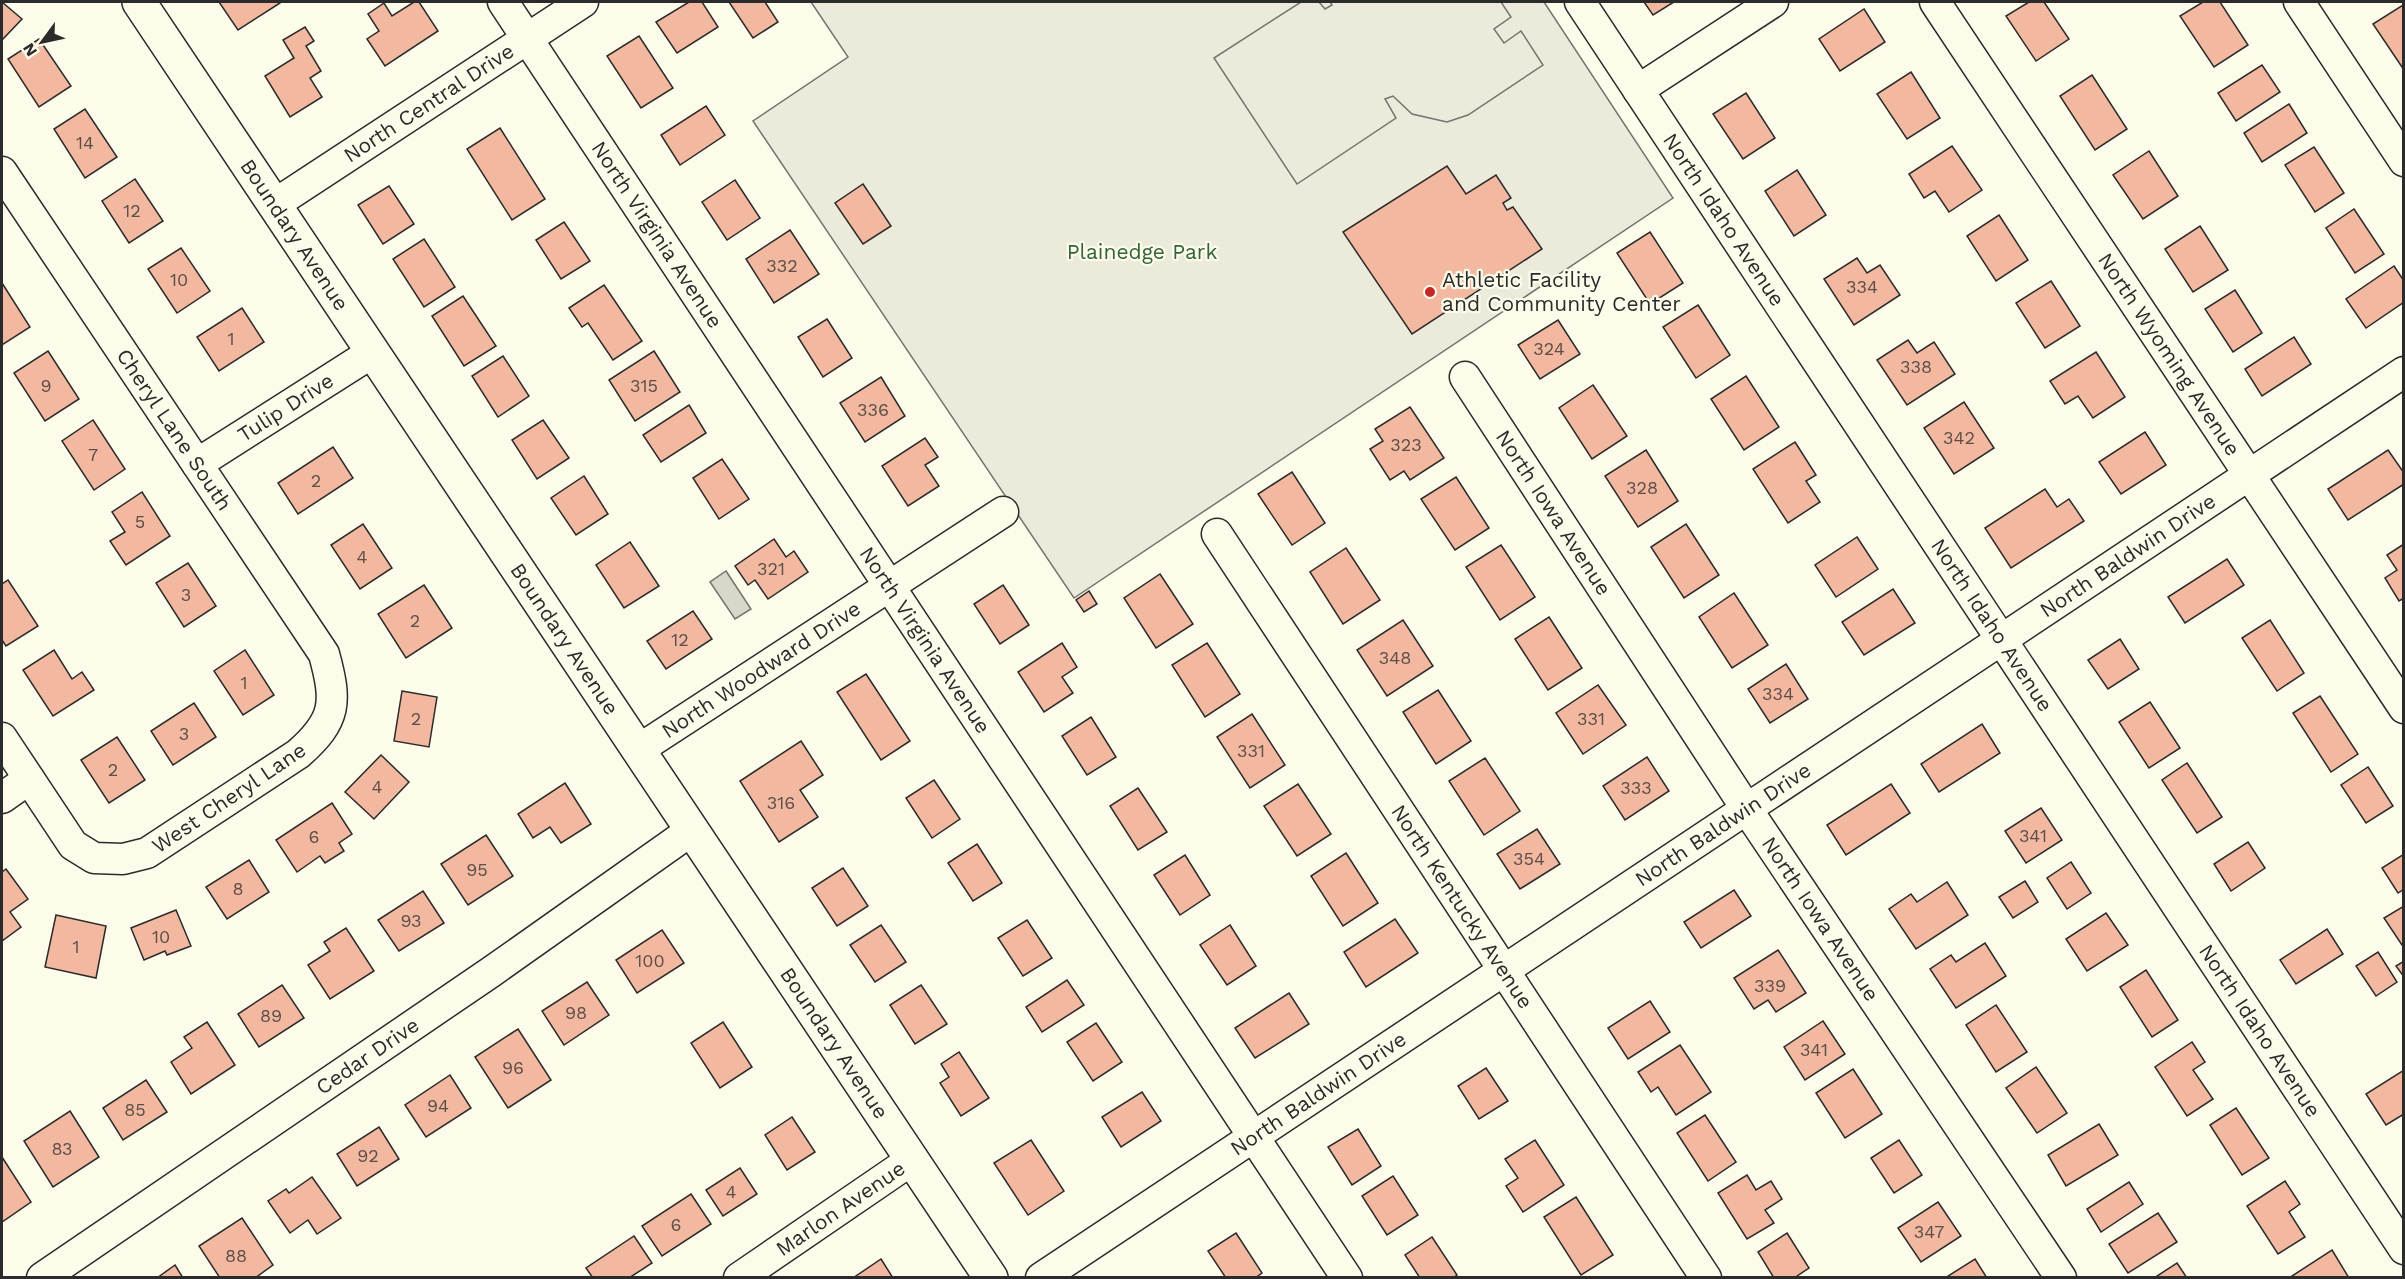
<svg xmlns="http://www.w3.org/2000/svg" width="2405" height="1279" viewBox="0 0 2405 1279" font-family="'Work Sans',sans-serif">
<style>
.green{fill:#ecebdb;stroke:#74746e;stroke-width:1.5}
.parking{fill:#eceadb;stroke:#74746e;stroke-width:1.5}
.water{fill:#d8d7c9;stroke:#74746e;stroke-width:1.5}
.building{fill:#f2b8a0;stroke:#2b2b2b;stroke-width:1.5}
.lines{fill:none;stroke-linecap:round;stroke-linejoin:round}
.minor-casing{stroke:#2b2b2b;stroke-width:33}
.major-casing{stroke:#2b2b2b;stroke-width:36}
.minor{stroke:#fdfbea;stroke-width:30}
.major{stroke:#fdfbea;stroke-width:33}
.poi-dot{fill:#c62828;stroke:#fdfbea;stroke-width:2}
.labels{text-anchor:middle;stroke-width:4.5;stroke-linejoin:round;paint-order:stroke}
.number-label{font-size:18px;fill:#5d4e48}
.street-label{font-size:21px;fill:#2b2b2b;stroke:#fdfbea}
.park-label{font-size:21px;fill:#34623c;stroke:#fdfbea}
.poi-label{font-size:21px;fill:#2b2b2b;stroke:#fdfbea;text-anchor:start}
</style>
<rect width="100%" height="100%" fill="#fdfbea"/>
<path class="green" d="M811,2H1544L1673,198L1074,598L753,121L848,57Z"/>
<path class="parking" d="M1301,2H1319L1325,9L1332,5L1330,2H1501L1511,17L1494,29L1504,43L1521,31L1543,65L1468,115L1447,122L1412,114L1393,96L1385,99L1396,118L1297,184L1214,58Z"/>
<path class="water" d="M726,571L751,609L735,619L710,582Z"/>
<g class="building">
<path d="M2,2L22,19L2,40Z"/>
<path d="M219,2H280V3L238,30Z"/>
<path d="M414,2H419L438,31L385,66L367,39L379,31L368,14L384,3L392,16Z"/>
<path d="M689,2H702L718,27L677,53L656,22Z"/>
<path d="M729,2H765L778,22L753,38Z"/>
<path d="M1644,2H1674L1653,15Z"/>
<path d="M2029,2H2044L2069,39L2036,61L2006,16Z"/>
<path d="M2203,2H2220L2248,45L2214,67L2180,16Z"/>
<path d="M2403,5L2404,7V70L2373,24Z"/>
<path d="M1864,9L1885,42L1840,71L1819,39Z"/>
<path d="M305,27L314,41L306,46L321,71L310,78L322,97L290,117L265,76L294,58L283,40Z"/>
<path d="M639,36L673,88L641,108L607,56Z"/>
<path d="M39,39L71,86L39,107L8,59Z"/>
<path d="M2262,65L2280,92L2236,121L2218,93Z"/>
<path d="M1911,72L1940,118L1907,139L1877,94Z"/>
<path d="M2092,75L2127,129L2095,150L2060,96Z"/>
<path d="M1746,93L1775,138L1743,159L1713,114Z"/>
<path d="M2289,104L2307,133L2262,162L2244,133Z"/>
<path d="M706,106L725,135L680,165L661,135Z"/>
<path d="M85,109L117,157L85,178L54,129Z"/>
<path d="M500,128L545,199L512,220L467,149Z"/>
<path d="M1952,146L1982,190L1949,212L1935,191L1924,198L1909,174Z"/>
<path d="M2314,147L2344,193L2315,212L2285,165Z"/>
<path d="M2149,151L2178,196L2143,219L2113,175Z"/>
<path d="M1447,166L1466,194L1496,175L1511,198L1503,203L1507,210L1513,207L1542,249L1412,334L1343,232Z"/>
<path d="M1797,170L1826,215L1794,236L1765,191Z"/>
<path d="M135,179L163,221L129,243L102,201Z"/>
<path d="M735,180L760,218L727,240L702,202Z"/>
<path d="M863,184L891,226L863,244L835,203Z"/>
<path d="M389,186L414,224L383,244L358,205Z"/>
<path d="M2354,209L2384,254L2355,273L2326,228Z"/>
<path d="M1999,215L2028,260L1996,281L1967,236Z"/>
<path d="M564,222L590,261L561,279L536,240Z"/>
<path d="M2200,226L2228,270L2193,292L2165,249Z"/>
<path d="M790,230L819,274L774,303L746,259Z"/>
<path d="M1650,232L1683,283L1650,304L1617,253Z"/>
<path d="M424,239L455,287L424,307L393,259Z"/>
<path d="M181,248L210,291L177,313L148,269Z"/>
<path d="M1857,258L1867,273L1880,265L1900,295L1854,325L1824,279Z"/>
<path d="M2394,266L2404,281V302L2366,328L2346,299Z"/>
<path d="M2051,281L2080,326L2045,348L2016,303Z"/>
<path d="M2,283L30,327L2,345Z"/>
<path d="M604,285L642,341L613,360L588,323L582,327L569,308Z"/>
<path d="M2235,290L2262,333L2233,352L2205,309Z"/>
<path d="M463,296L496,346L464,366L432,316Z"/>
<path d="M1698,305L1730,355L1696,378L1663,327Z"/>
<path d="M242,308L264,342L219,371L197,337Z"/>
<path d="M827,319L852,358L823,377L798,337Z"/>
<path d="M1558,320L1580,354L1540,379L1518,345Z"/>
<path d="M2294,337L2311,364L2262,396L2245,369Z"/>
<path d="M1908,340L1917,353L1934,342L1955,374L1907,405L1877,360Z"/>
<path d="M48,351L79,399L45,421L14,373Z"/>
<path d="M654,351L680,392L635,421L609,380Z"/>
<path d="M2096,352L2125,397L2093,418L2078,396L2065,404L2050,381Z"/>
<path d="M503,356L529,396L498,417L472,376Z"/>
<path d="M1746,376L1779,427L1744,450L1711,399Z"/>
<path d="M881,377L905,416L865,442L840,403Z"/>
<path d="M1593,385L1627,436L1592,459L1559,408Z"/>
<path d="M1964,402L1994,448L1954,474L1924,428Z"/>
<path d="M689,405L706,433L661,462L643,435Z"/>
<path d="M1410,407L1444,458L1410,480L1404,471L1390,480L1370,449L1383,441L1375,429Z"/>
<path d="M93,420L125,469L94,490L62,441Z"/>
<path d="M543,420L569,458L537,479L512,440Z"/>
<path d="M2145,432L2166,465L2121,494L2099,462Z"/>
<path d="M925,438L938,457L925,465L939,486L908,506L882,466Z"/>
<path d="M1795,442L1816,475L1806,481L1820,502L1788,523L1753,469Z"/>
<path d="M333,447L353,478L298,514L278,483Z"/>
<path d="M1646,450L1678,501L1638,527L1605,476Z"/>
<path d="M2388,450L2404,473V484L2348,520L2328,489Z"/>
<path d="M722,459L749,499L719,519L693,478Z"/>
<path d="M1292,472L1325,523L1292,545L1258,494Z"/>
<path d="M584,476L608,514L576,535L551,498Z"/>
<path d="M1456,477L1489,528L1455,550L1421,499Z"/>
<path d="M2045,489L2057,507L2069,499L2084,521L2011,568L1985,528Z"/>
<path d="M142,492L170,536L126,565L110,541L125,532L112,512Z"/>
<path d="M363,524L392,568L360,589L331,545Z"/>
<path d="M1686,524L1719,575L1684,598L1651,547Z"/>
<path d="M1857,537L1878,569L1836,597L1815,565Z"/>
<path d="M774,539L786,557L794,551L808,572L768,599L755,580L748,585L735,566Z"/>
<path d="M630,542L659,586L624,608L596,565Z"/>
<path d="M2404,544V598L2399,601L2385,578L2397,570L2387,555Z"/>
<path d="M1501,545L1535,597L1500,620L1466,567Z"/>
<path d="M1346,548L1380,600L1343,624L1310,572Z"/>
<path d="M2227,559L2244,585L2185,623L2168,597Z"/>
<path d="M188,563L216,606L184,627L156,583Z"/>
<path d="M1160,574L1193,624L1156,648L1124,598Z"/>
<path d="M8,580L38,626L6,646L2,640V584Z"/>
<path d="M424,585L452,628L406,658L378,614Z"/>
<path d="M1003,585L1029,625L1000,644L974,604Z"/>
<path d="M1893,589L1915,623L1864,655L1842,622Z"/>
<path d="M1089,591L1097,604L1084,612L1076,600Z"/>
<path d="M1734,593L1768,645L1732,668L1699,617Z"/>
<path d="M693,611L712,639L666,669L647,641Z"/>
<path d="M1549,617L1582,668L1548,690L1515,639Z"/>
<path d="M1403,620L1433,666L1387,696L1357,650Z"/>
<path d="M2270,620L2304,673L2277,691L2242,638Z"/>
<path d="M2120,639L2139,669L2108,689L2088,660Z"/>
<path d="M1062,643L1077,667L1062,677L1073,693L1044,712L1018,672Z"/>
<path d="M1207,643L1240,694L1205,717L1172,665Z"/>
<path d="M54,650L72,679L82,672L94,690L53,716L23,670Z"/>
<path d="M245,650L274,695L243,715L214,671Z"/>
<path d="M1786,664L1808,699L1770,723L1748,689Z"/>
<path d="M866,674L910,741L881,760L837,692Z"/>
<path d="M1598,685L1626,725L1583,754L1556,713Z"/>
<path d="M1438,690L1471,741L1436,764L1403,712Z"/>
<path d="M402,691L437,697L429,747L394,741Z"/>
<path d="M2320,696L2358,754L2331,772L2293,713Z"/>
<path d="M2150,702L2180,748L2149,768L2119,722Z"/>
<path d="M194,703L216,737L173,765L151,731Z"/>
<path d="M1252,714L1285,765L1250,788L1217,737Z"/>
<path d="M1091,717L1116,757L1087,775L1062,736Z"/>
<path d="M1982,724L2000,753L1939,792L1921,764Z"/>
<path d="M117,737L145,780L109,803L81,760Z"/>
<path d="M801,741L823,775L800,790L818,817L779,842L740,781Z"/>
<path d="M381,755L409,782L374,819L345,792Z"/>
<path d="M1647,757L1669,791L1625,820L1603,786Z"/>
<path d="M1485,758L1520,811L1484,835L1449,781Z"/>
<path d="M2187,763L2222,817L2197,833L2162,780Z"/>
<path d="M2368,767L2393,806L2366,823L2341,785Z"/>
<path d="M934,780L960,819L932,838L906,798Z"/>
<path d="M565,783L591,824L561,843L550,827L533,838L518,814Z"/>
<path d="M1298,784L1331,834L1297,856L1264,806Z"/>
<path d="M1891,784L1910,813L1846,855L1827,825Z"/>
<path d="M1138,788L1167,832L1138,850L1110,806Z"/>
<path d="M332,803L352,834L339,843L344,851L325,863L320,856L297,872L276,840Z"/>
<path d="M2041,808L2062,840L2026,863L2005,831Z"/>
<path d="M1537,829L1560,864L1520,889L1497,854Z"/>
<path d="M486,835L513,876L468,905L441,864Z"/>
<path d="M2248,842L2265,868L2231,891L2214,864Z"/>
<path d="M977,844L1002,883L973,901L948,863Z"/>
<path d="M1346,853L1378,903L1343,926L1311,876Z"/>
<path d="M2404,854V889L2398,893L2382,868Z"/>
<path d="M1185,855L1210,895L1180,915L1154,875Z"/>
<path d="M249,860L269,892L227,919L206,887Z"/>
<path d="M2071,862L2091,893L2067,909L2047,878Z"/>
<path d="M843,868L868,906L837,926L812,888Z"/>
<path d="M6,869L28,899L10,912L21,927L2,941V872Z"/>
<path d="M2025,881L2038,902L2013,918L1999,897Z"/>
<path d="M1947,882L1968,915L1916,949L1889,909L1911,894L1917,902Z"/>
<path d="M1734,890L1751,916L1701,948L1684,922Z"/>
<path d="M423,891L444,923L399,951L378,920Z"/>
<path d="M2404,906V944L2402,945L2384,918Z"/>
<path d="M176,910L191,946L167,955L165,951L144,960L131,928Z"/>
<path d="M2106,913L2128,945L2087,971L2066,939Z"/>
<path d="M56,915L106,926L96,978L45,967Z"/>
<path d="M1395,919L1418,953L1366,987L1344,952Z"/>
<path d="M1027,920L1052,958L1023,976L998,938Z"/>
<path d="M881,925L906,962L875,982L850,945Z"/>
<path d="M1230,925L1256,966L1227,985L1200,945Z"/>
<path d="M346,928L374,971L330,999L308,965L330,951L324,942Z"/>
<path d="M2327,929L2343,954L2296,984L2280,960Z"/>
<path d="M662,930L684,963L637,993L616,960Z"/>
<path d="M1985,943L2006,976L1956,1008L1930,969L1951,955L1956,962Z"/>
<path d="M1778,950L1806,993L1776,1012L1768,1000L1754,1009L1734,978Z"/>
<path d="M2378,952L2397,982L2376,996L2356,966Z"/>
<path d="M2404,961V977L2396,966Z"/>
<path d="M2146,970L2178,1020L2152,1037L2120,987Z"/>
<path d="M1067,980L1084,1005L1042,1032L1026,1007Z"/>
<path d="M587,982L609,1015L564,1045L542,1011Z"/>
<path d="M282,985L304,1018L259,1047L238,1014Z"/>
<path d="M921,985L947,1024L915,1044L890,1005Z"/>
<path d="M1289,993L1309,1024L1255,1058L1235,1028Z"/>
<path d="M1650,1001L1670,1032L1628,1059L1608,1028Z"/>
<path d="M1996,1005L2027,1052L1996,1072L1966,1025Z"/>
<path d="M1823,1021L1845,1054L1805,1080L1784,1047Z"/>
<path d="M207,1022L235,1065L191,1094L171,1062L192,1048L184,1037Z"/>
<path d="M723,1022L752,1067L720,1088L691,1043Z"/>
<path d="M1096,1023L1122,1062L1093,1081L1067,1042Z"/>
<path d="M518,1029L551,1080L508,1108L475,1057Z"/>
<path d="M2192,1042L2205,1062L2193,1070L2213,1099L2187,1116L2155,1067Z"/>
<path d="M1680,1045L1711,1092L1676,1115L1658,1087L1651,1092L1638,1072Z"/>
<path d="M959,1052L989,1098L961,1116L940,1083L949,1077L941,1064Z"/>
<path d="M2036,1067L2067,1113L2037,1133L2006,1088Z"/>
<path d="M1486,1068L1508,1101L1479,1119L1458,1086Z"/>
<path d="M1853,1069L1882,1114L1845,1138L1816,1093Z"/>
<path d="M2404,1070V1114L2386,1125L2366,1094Z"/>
<path d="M450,1075L471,1108L426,1137L405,1105Z"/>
<path d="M146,1080L167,1112L123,1140L103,1108Z"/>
<path d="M1142,1092L1161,1121L1121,1147L1102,1117Z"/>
<path d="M2236,1108L2269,1158L2242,1175L2210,1125Z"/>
<path d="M70,1111L99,1157L53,1187L24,1141Z"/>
<path d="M1705,1115L1736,1162L1708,1181L1677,1133Z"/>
<path d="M792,1117L815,1152L787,1170L765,1135Z"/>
<path d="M2099,1124L2118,1155L2066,1186L2048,1155Z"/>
<path d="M379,1127L399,1159L357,1186L337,1154Z"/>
<path d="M1358,1129L1381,1166L1352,1185L1328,1147Z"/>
<path d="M1031,1140L1064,1191L1028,1215L994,1163Z"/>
<path d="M1535,1140L1564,1185L1523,1212L1506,1186L1518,1178L1505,1159Z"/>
<path d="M1899,1140L1922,1175L1894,1193L1871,1158Z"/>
<path d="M2,1157L31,1202L2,1222Z"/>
<path d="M740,1168L757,1194L723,1216L706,1190Z"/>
<path d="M1747,1175L1756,1190L1771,1181L1782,1199L1765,1210L1774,1223L1747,1239L1718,1193Z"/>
<path d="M1393,1176L1418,1215L1387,1235L1362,1196Z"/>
<path d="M312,1177L341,1218L317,1234L308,1220L290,1233L268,1201L286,1189L289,1193Z"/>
<path d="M2285,1181L2300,1204L2289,1212L2305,1237L2278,1254L2247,1206Z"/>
<path d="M2129,1182L2143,1204L2101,1232L2087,1209Z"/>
<path d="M691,1194L711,1224L662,1256L642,1226Z"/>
<path d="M1576,1197L1613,1255L1581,1275L1544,1217Z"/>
<path d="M1938,1202L1961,1236L1921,1262L1898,1228Z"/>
<path d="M2158,1213L2177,1242L2128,1273L2109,1244Z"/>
<path d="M242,1218L273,1265L255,1278H220L199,1246Z"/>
<path d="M1236,1233L1262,1273L1255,1278H1226L1208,1251Z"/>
<path d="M1787,1233L1809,1268L1794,1278H1774L1758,1252Z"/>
<path d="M634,1236L652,1263L629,1278H593L586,1268Z"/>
<path d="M1432,1237L1457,1275L1453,1278H1420L1405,1255Z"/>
<path d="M2332,1250L2349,1278H2293L2292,1276Z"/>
<path d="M881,1259L893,1278H853Z"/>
<path d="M1975,1259L1987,1278H1945Z"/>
<path d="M2177,1263L2187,1278H2154Z"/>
<path d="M175,1265L183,1278H157Z"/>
</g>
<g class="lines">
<defs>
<g id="minor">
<path id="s1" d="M503,2L1347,1278"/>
<path id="s2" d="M1580,2L2404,1249"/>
<path id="s3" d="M1935,2L2404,708"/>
<path d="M2299,2L2404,161"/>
<path d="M1638,90L1773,2"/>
<path id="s4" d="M2,172L324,654C337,702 337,720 298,754L147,853L123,859L94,858L73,845L2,738"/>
<path id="s5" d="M275,204L583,2"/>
<path id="s6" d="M1465,377L1746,808L2061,1278"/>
<path id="s7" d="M197,464L373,352"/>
<path id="s8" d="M1217,534L1706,1278"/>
<path id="s9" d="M638,750L1003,512"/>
<path d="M2,798L29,779"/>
<path id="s10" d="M42,1278L491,972L692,830"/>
<path id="s11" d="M739,1278L913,1159"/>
<path id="s12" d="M1041,1278L2404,372"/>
</g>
<g id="major">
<path id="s13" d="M139,2L991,1278"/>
</g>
</defs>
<use href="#minor" class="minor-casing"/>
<use href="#major" class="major-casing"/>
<use href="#minor" class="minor"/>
<use href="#major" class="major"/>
</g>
<circle class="poi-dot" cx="1430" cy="292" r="6"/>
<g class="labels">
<g class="number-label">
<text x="85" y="149">14</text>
<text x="132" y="217">12</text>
<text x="782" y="272">332</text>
<text x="179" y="286">10</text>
<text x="1862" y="293">334</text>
<text x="231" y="345">1</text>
<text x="1549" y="355">324</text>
<text x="1916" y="373">338</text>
<text x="46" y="392">9</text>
<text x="644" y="392">315</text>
<text x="873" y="416">336</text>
<text x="1959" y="444">342</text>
<text x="1406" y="451">323</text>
<text x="93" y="461">7</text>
<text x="316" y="487">2</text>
<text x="1642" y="494">328</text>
<text x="140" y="528">5</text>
<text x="362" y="563">4</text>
<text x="771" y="575">321</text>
<text x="186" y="601">3</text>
<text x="415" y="627">2</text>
<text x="680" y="646">12</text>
<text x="1395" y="664">348</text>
<text x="244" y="689">1</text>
<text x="1778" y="700">334</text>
<text x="416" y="725">2</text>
<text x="1591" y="725">331</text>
<text x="184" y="740">3</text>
<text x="1251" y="757">331</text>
<text x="113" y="776">2</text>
<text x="377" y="793">4</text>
<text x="1636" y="794">333</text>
<text x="781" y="809">316</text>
<text x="2033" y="842">341</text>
<text x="314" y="843">6</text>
<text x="1529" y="865">354</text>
<text x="477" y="876">95</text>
<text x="238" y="895">8</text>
<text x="411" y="927">93</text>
<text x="161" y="943">10</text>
<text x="76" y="953">1</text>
<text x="650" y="967">100</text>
<text x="1770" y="992">339</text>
<text x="576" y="1019">98</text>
<text x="271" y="1022">89</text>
<text x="1814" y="1056">341</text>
<text x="513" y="1074">96</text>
<text x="438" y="1112">94</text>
<text x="135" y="1116">85</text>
<text x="62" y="1155">83</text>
<text x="368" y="1162">92</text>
<text x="731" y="1198">4</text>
<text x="676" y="1231">6</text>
<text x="1929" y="1238">347</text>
<text x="236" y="1262">88</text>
</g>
<g class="street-label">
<text dy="7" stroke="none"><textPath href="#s5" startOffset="184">North Central Drive</textPath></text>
<text dy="7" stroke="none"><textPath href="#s2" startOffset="261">North Idaho Avenue</textPath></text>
<text dy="7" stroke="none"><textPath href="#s1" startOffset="279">North Virginia Avenue</textPath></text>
<text dy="7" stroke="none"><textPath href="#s13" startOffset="280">Boundary Avenue</textPath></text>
<text dy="7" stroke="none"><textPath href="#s3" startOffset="423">North Wyoming Avenue</textPath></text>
<text dy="7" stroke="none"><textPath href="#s7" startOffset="105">Tulip Drive</textPath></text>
<text dy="7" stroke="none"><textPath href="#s4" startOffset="310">Cheryl Lane South</textPath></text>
<text dy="7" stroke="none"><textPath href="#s6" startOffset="162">North Iowa Avenue</textPath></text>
<text dy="7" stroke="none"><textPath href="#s12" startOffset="1305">North Baldwin Drive</textPath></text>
<text dy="7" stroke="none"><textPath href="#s2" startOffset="747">North Idaho Avenue</textPath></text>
<text dy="7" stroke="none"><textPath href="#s1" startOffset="765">North Virginia Avenue</textPath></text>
<text dy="7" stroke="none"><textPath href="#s13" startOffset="766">Boundary Avenue</textPath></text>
<text dy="7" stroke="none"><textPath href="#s9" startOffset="147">North Woodward Drive</textPath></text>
<text transform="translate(229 798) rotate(-34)" y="7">West Cheryl Lane</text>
<text dy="7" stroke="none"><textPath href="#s12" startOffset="819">North Baldwin Drive</textPath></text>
<text dy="7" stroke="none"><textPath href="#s8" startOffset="446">North Kentucky Avenue</textPath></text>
<text dy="7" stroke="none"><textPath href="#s6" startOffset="648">North Iowa Avenue</textPath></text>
<text dy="7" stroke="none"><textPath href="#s2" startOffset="1233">North Idaho Avenue</textPath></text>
<text dy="7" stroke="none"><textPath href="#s13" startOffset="1252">Boundary Avenue</textPath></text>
<text dy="7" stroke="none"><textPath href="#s10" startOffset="394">Cedar Drive</textPath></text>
<text dy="7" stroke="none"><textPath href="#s12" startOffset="333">North Baldwin Drive</textPath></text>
<text dy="7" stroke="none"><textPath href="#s11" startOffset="123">Marlon Avenue</textPath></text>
</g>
<g class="park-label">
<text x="1142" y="259">Plainedge Park</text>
</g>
<g class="poi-label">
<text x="1442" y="287">Athletic Facility<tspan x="1442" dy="24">and Community Center</tspan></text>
</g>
</g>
<rect width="2405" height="1279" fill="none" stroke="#2b2b2b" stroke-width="6"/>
<g transform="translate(42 42) rotate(237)" stroke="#fdfbea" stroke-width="4.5" paint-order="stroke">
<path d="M0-4.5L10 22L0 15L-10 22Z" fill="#2b2b2b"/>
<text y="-9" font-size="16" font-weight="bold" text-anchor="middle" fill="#2b2b2b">N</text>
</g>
</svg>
